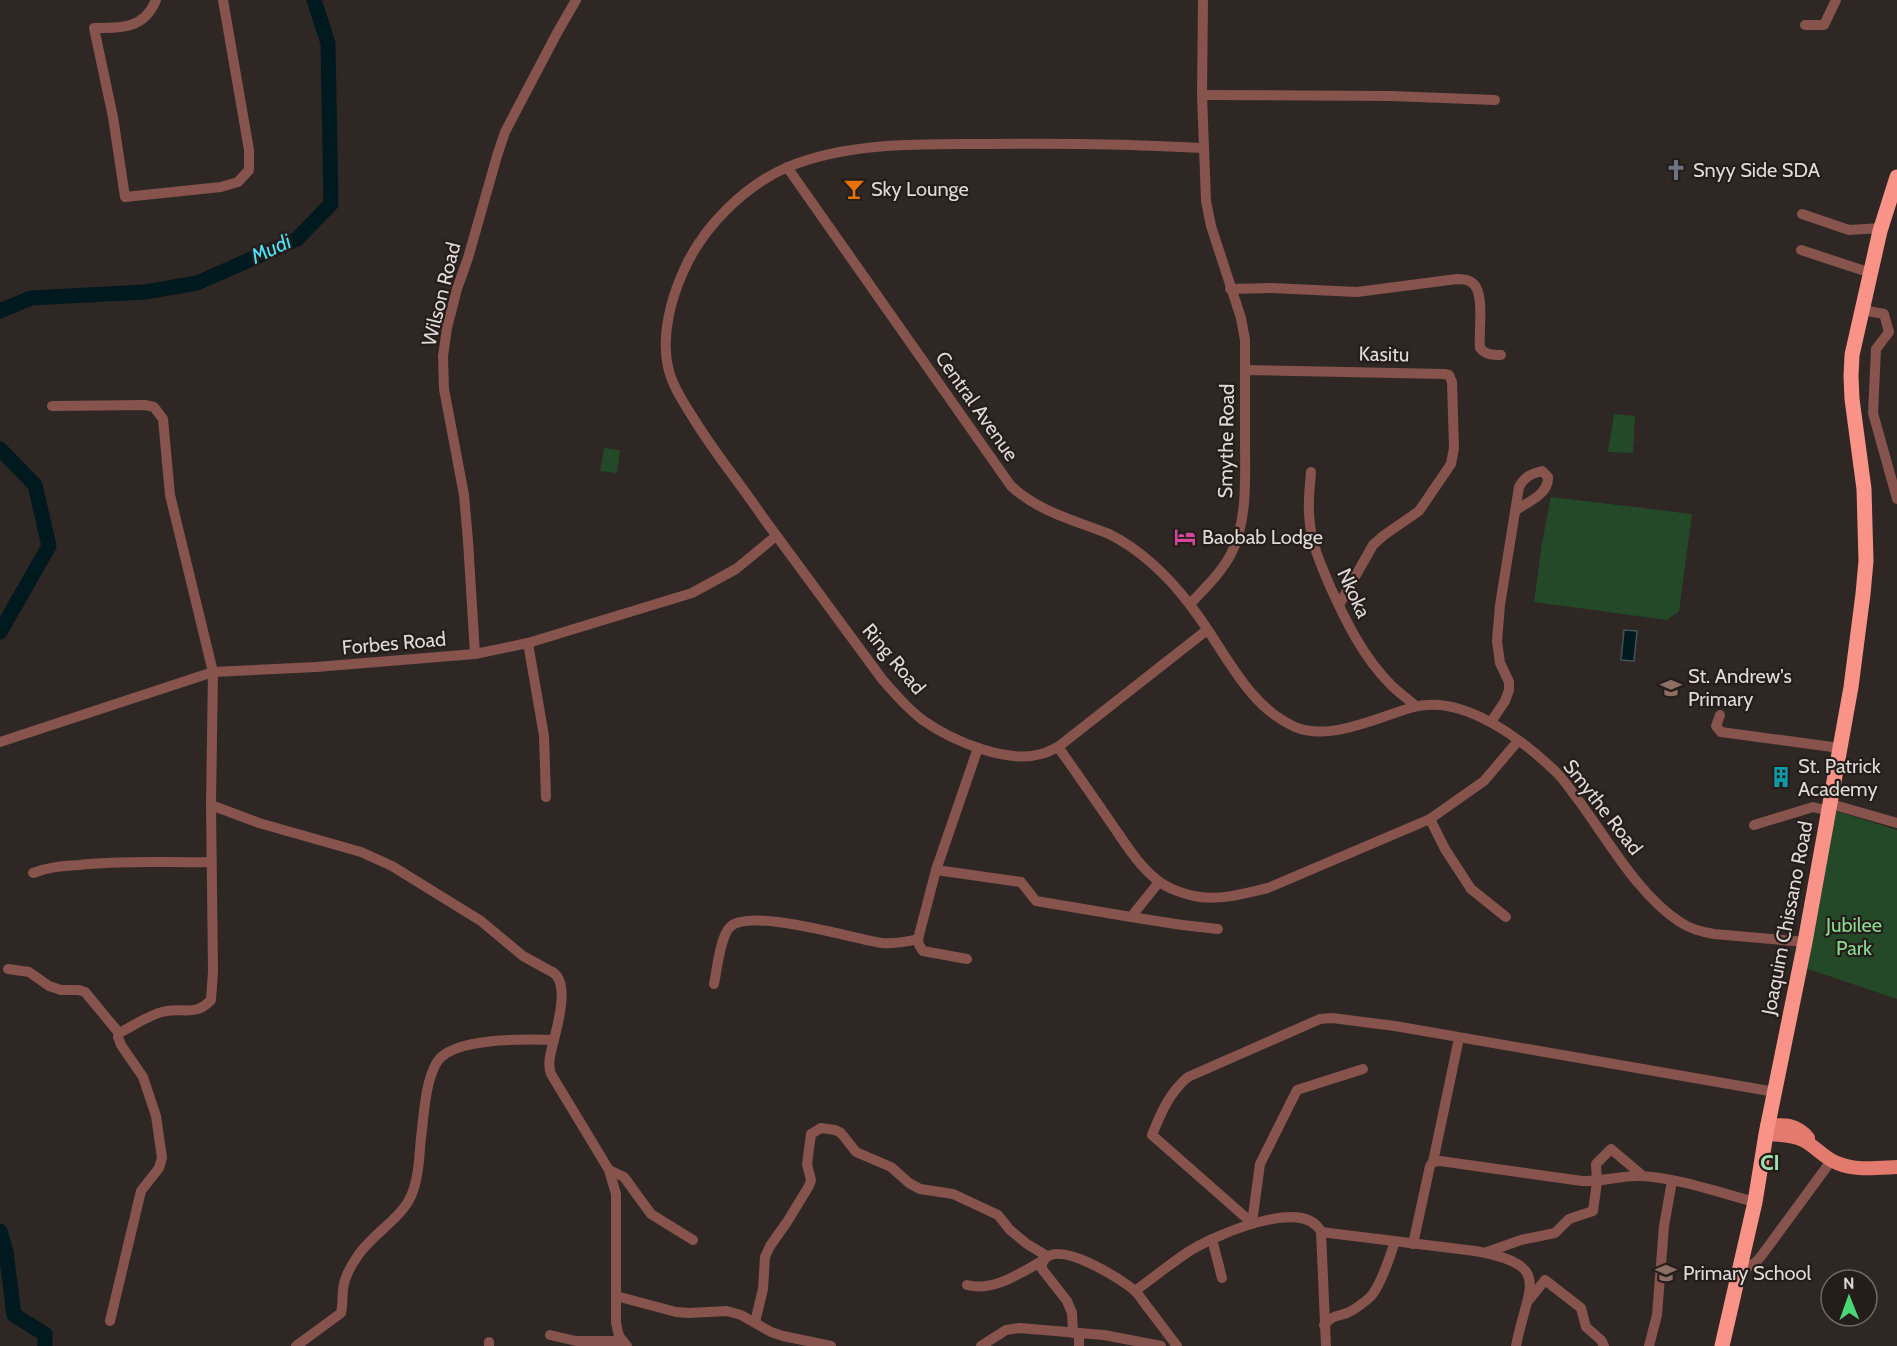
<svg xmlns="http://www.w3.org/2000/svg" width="1897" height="1346" viewBox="0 0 1897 1346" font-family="Cabin,sans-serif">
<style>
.green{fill:#244929}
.water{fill:#00191f;stroke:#435356;stroke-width:1.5}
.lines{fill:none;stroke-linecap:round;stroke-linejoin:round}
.river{stroke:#00191f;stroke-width:15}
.minor{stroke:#86534d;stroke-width:10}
.major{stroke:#e37a6e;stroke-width:14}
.highway{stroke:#f99387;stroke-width:15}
.labels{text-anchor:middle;stroke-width:4.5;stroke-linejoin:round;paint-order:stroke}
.poi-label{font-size:20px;fill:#dfdad7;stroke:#251d1a;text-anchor:start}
.street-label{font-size:20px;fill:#dfdad7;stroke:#251d1a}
.park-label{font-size:20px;fill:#89d993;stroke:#251d1a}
.water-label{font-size:21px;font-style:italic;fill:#4edffa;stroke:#251d1a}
.quarter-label{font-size:22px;font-weight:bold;fill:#9de1ac;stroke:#251d1a}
</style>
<rect width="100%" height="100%" fill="#2f2723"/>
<g class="green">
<path d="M1614,414L1635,416L1633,453L1608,452Z"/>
<path d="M604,448L620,450L617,473L600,471Z"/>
<path d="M1551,497L1692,514L1679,611L1667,620L1534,602L1542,543Z"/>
<path d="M1836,811L1897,830V999L1805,968Z"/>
</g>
<path class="water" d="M1624,630L1637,631L1634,661L1621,660Z"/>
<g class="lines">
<g class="river">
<path d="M0,311L31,298L145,292L197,283L297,239L331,204L328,43L314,0"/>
<path d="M0,449L35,485L49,546L0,632"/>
<path d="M0,1231L6,1252L14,1315L45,1334V1346"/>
</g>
<g class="minor">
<path d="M156,0C144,29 122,28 94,28L113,117L125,197L221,187L238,182L249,170V150L223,0"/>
<path d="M1805,25H1824L1836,0"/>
<path d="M1202,95L1391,96L1495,100"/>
<path d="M1203,148C1131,144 1058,143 985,144C922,144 847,142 788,167C745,185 703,227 684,270C671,298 661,336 668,367C672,385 682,400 692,416C713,451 739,482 762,516L882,679C895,694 908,709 924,721C953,741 1007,764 1041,754C1047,753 1053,749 1058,747L1207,630"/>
<path d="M787,167L1011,486C1039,512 1074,520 1109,534C1140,549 1169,577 1190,605C1223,646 1245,705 1295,727C1331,742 1380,716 1414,707C1464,694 1523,740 1557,773C1565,781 1572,792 1579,801C1608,840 1639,896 1680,922C1690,929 1702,932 1714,934L1805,942"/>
<path d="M1802,214L1849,230L1881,228"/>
<path d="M1801,250L1871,273"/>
<path d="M1230,289L1272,288L1357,292L1457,279C1461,279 1467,279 1471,282C1486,290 1478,333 1480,348C1486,355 1492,355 1501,355"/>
<path d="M1863,310L1884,314L1889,332L1876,349L1873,413L1897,499"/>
<path d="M1245,370L1444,374L1449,375L1452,382L1454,448L1451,464L1419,511L1383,536L1373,545L1339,605"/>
<path d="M52,406L145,405L154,407L163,419L170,495L213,672L211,805L259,823L361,852L392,866L481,921L523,956L554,973C569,985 558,1023 554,1040C526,1039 453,1037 437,1062C425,1082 424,1115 421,1138C419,1157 419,1178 411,1196C401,1219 371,1235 357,1257C350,1267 344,1278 343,1290C342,1298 343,1305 341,1313L296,1346"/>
<path d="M1311,472C1309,493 1307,515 1312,536C1315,553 1323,569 1329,584C1345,620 1363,657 1391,685C1399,693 1408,699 1416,706"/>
<path d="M1190,604C1204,589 1221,573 1231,554C1248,520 1245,478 1245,441C1245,407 1245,374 1245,340L1241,318L1211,226L1206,201L1202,95L1203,0"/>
<path d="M528,643L544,736L546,797"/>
<path d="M475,654L468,541L464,495L444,389L443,356L447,328L457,289L468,258L497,156L505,132L557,33L576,0"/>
<path d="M1720,715L1716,726L1721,732L1840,748"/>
<path d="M1491,722L1505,701L1509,690V682L1500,663L1497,641L1500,605L1519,487C1525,476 1531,474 1542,471L1548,477C1549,494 1528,502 1516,510"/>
<path d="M0,742L213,672L316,667L475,654L528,643L692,593L736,569L776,536"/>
<path d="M1058,747C1076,772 1093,797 1111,823C1125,843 1138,865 1157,880C1168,889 1186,895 1200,897C1223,900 1246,893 1268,888L1430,819L1484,781L1518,741"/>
<path d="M1831,804L1897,823"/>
<path d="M1430,819L1445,849L1471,889L1506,917"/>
<path d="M1754,825L1813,807L1829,811"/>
<path d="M936,870L1021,882L1036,901L1131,917"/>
<path d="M33,873C48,867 63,866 79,865C123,860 167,863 211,862"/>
<path d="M1159,882L1131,917L1182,925L1218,929"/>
<path d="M967,959L923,951L919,945L918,939L936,870L978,748"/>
<path d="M8,969L29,972L49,986L61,990H79L85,992L119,1033"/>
<path d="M714,984C717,970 720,937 730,927C749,907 854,939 882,943C895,944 906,942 918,939"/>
<path d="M554,1040C551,1052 547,1063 551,1074L609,1170L616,1194V1323L619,1336L627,1346"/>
<path d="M1433,1162L1459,1038"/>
<path d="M609,1170L624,1177L651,1214L693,1240"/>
<path d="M1252,1223L1152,1135C1161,1113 1169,1093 1188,1077L1320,1019L1332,1018L1395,1026L1775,1092"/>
<path d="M1252,1223L1260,1164L1297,1090L1363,1069"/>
<path d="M1212,1239L1222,1278"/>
<path d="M1413,1244L1430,1166L1433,1162L1440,1161L1582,1181C1601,1182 1619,1176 1637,1176C1672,1176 1720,1193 1755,1202"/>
<path d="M1487,1252L1521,1240L1555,1233L1569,1219L1593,1211L1597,1182L1596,1164L1611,1149L1643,1176"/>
<path d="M1740,1272L1756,1262L1762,1255L1831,1161"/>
<path d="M967,1285C994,1292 1020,1273 1044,1260"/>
<path d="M1135,1291C1153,1278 1170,1264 1188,1252C1211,1237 1304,1195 1321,1232"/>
<path d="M616,1296L676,1312L689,1313L727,1311L741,1315L771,1332L783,1336L831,1346"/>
<path d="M1529,1300L1545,1280L1581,1308L1586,1327L1601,1340L1604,1346"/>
<path d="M110,1321L141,1191L159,1168L162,1158L156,1116L143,1077L121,1045L118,1037L119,1033C133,1026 147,1016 162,1012C182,1006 194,1018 211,1000L213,971L211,805"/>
<path d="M755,1322L763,1289L765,1257L770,1246L787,1222L809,1186L811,1180L807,1164L811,1134L821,1128L835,1130L841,1133L856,1152L891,1167L909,1183L920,1189L953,1194L998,1215L1010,1230L1027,1244L1047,1256"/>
<path d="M1324,1325C1335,1312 1340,1318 1353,1310C1359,1306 1368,1300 1372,1295C1382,1282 1390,1257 1395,1241"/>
<path d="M1073,1333L1072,1313L1067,1301L1042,1269C1042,1264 1042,1260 1047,1257C1065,1244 1120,1278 1135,1291C1140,1296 1144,1303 1149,1309C1158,1321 1168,1334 1177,1346"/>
<path d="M550,1335L576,1341H623"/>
<path d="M489,1342V1346"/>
<path d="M981,1346L1006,1330L1019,1328L1104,1335L1161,1346"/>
<path d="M1079,1346V1333"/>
<path d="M1326,1346L1321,1232L1475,1251C1555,1265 1527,1287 1516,1346"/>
<path d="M1649,1346L1657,1315L1664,1226L1672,1181"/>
</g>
<g class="major">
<path d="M1767,1126C1784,1124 1797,1124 1808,1138"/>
<path d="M1766,1134C1778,1135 1792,1134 1803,1140C1815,1146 1824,1158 1837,1163C1856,1171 1877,1168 1897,1167"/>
</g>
<path class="highway" d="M1722,1346L1755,1202L1766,1134L1805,942L1851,687L1863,594L1866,561L1864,489L1852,399L1851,376L1852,355L1880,231L1897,177"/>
</g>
<defs>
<symbol id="church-bare" viewBox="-9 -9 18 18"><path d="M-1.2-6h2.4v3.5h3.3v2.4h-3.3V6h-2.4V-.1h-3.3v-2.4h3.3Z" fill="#6b7280" stroke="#251d1a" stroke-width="2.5" paint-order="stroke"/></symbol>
<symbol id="bar-bare" viewBox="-9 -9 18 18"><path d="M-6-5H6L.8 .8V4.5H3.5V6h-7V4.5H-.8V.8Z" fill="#e8710a" stroke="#251d1a" stroke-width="2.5" paint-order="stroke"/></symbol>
<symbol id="hotel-bare" viewBox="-9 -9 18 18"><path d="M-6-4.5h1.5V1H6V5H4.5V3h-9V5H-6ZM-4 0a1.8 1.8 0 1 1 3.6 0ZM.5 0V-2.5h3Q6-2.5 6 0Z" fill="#d1479c" stroke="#251d1a" stroke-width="2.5" paint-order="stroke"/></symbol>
<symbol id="school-bare" viewBox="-9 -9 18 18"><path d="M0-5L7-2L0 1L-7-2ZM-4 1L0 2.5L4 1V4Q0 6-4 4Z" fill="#8d6e63" stroke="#251d1a" stroke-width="2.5" paint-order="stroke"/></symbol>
<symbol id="building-bare" viewBox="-9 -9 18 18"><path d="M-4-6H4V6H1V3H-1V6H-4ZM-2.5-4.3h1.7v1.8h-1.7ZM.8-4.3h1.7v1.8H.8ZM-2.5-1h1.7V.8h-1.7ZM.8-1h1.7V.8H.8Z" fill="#0f9aa8" stroke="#251d1a" stroke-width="2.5" paint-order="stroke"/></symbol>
</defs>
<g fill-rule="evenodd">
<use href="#church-bare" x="1661" y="155" width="30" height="30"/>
<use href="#bar-bare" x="839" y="174" width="30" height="30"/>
<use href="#hotel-bare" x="1170" y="522" width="30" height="30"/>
<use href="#school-bare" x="1656" y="673" width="30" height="30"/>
<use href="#building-bare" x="1766" y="762" width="30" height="30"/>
<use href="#school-bare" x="1651" y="1258" width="30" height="30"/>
</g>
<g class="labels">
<g class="poi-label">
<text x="1693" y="177">Snyy Side SDA</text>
<text x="871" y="196">Sky Lounge</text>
<text x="1202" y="544">Baobab Lodge</text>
<text x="1688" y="683">St. Andrew's<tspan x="1688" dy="23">Primary</tspan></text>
<text x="1798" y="773">St. Patrick<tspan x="1798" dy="23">Academy</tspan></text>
<text x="1683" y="1280">Primary School</text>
</g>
<g class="street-label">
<text transform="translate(441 294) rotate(-76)" y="7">Wilson Road</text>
<text transform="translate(1384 354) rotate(1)" y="7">Kasitu</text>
<text transform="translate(977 406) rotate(55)" y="7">Central Avenue</text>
<text transform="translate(1226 441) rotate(-89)" y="7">Smythe Road</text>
<text transform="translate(1354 593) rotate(65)" y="7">Nkoka</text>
<text transform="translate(394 643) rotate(-5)" y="7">Forbes Road</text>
<text transform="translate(894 659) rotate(50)" y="7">Ring Road</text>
<text transform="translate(1603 807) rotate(52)" y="7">Smythe Road</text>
<text transform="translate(1787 918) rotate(-79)" y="7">Joaquim Chissano Road</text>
</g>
<g class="park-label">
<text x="1854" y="932">Jubilee<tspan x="1854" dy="23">Park</tspan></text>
</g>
<g class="water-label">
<text transform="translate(271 249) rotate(-25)" y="7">Mudi</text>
</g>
<g class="quarter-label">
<text x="1770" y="1170">CI</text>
</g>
</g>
<g transform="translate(1849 1298) rotate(359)"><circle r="28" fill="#251d1a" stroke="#6f6966" stroke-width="1.5"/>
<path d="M0-4.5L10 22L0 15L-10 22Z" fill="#49d778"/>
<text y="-9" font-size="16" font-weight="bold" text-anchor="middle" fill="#dfdad7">N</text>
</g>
</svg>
